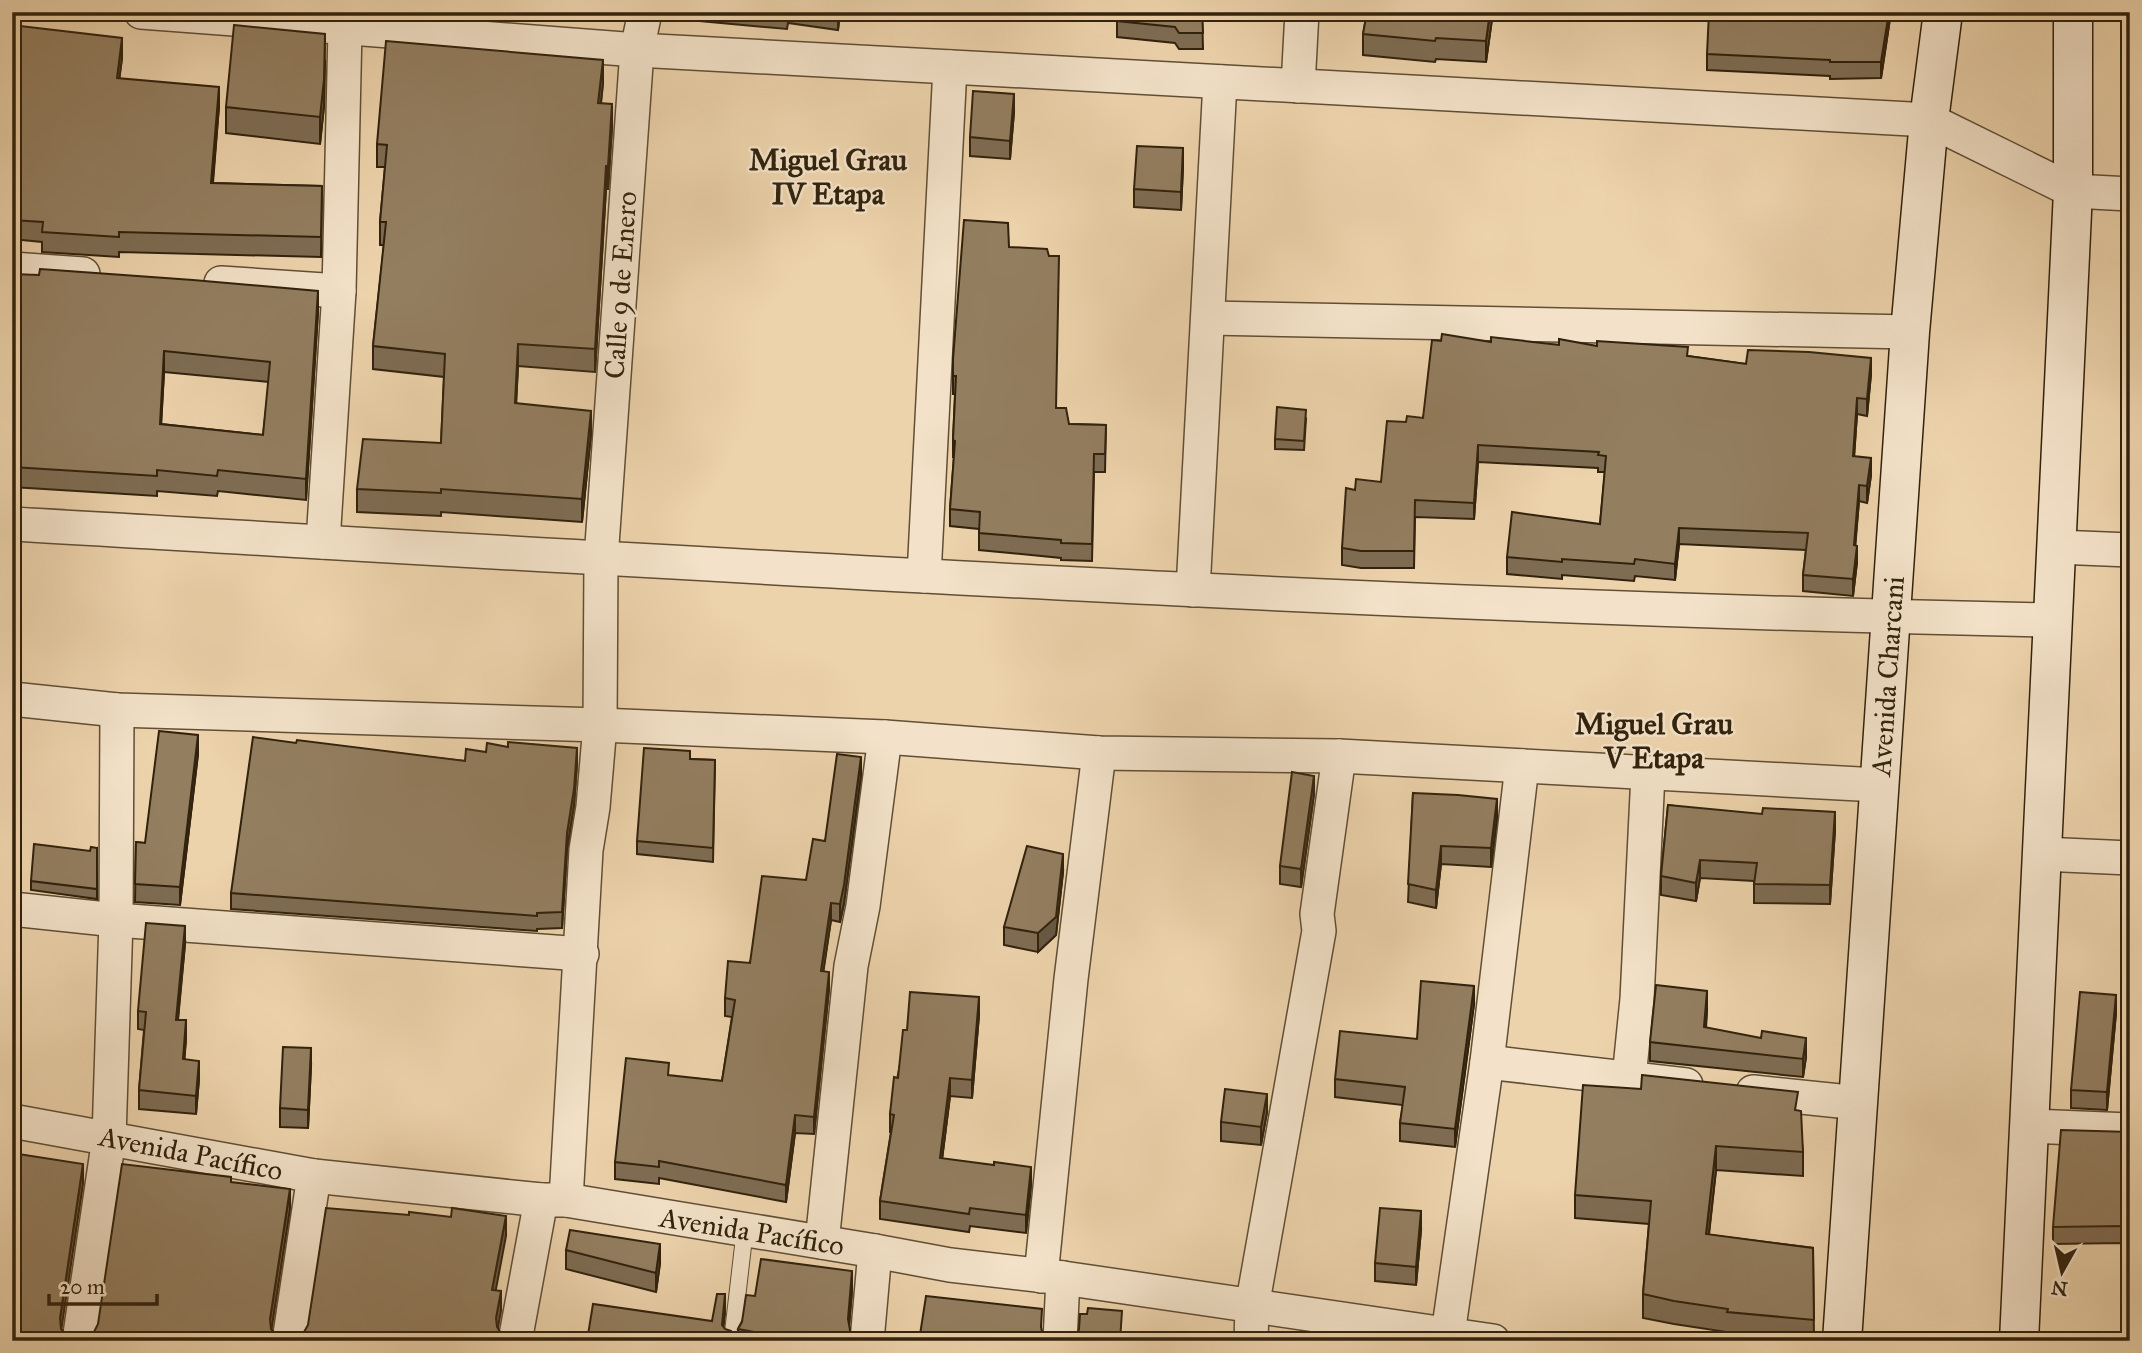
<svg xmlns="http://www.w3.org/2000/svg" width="2142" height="1353" viewBox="0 0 2142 1353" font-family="'IM FELL Great Primer',serif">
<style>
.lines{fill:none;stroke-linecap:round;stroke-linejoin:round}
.lane-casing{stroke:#604e35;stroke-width:18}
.street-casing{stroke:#604e35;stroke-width:36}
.secondary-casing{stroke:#31220d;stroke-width:41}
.lane{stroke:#f3e2c9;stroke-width:16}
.street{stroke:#f3e2c9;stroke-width:33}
.secondary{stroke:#f3e2c9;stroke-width:38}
.wall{fill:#7e6c53;stroke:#31220d;stroke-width:2;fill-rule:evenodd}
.shaded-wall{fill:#675843;stroke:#31220d;stroke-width:2}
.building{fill:#937e60;stroke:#31220d;stroke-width:2;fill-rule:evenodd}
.labels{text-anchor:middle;stroke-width:5;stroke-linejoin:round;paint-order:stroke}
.street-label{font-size:28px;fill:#31220d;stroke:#f3e2c9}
.neighbourhood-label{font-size:30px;font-weight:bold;fill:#31220d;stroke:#f3e2c9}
</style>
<rect width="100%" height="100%" fill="#edd3ac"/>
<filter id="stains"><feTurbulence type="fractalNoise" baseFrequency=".00286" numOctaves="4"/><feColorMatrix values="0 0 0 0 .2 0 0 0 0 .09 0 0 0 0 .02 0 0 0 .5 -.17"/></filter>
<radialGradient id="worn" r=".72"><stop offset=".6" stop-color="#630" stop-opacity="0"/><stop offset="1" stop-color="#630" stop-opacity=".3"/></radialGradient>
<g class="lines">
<defs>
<path id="lane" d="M732,1341L745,1229"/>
<g id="street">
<path d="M141,12L637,50L1929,120L2073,191L2130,194"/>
<path d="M1298,86L1302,12"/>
<path d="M12,269L83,274"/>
<path d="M221,283L339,291"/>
<path d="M1208,318L1910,332"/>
<path d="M12,524C692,563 1372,607 2053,620"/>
<path d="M323,542L339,291L345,29"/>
<path d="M2057,547L2130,550"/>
<path d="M924,576L950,67"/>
<path d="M1193,590L1220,82"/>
<path d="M12,699L117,710L600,725L885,737L1099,753L1339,756L1878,785"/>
<path d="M2042,854L2130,858"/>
<path d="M12,909L116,920L582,954"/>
<path d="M1487,1062L1686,1085"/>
<path d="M1629,1078L1637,999L1648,774"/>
<path d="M1753,1092L1859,1103"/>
<path d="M12,1121L314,1176L541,1200H566L875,1251L950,1265L1063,1278L1493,1341"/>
<path d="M2029,1126L2130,1130"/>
<path d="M566,1200L586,850L593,807L600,725L601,559L637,50L645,12"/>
<path d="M822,1242L851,966L863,906L885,737"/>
<path d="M1041,1276L1071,979L1099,753"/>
<path d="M79,1341L109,1138L116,920L117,710"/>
<path d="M289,1341L314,1176"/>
<path d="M515,1341L541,1200"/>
<path d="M867,1341L875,1251"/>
<path d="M1060,1341L1063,1278"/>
<path d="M1251,1341L1252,1307L1319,931L1317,914L1339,756"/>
<path d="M1447,1341L1487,1062L1522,766"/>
</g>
<g id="secondary">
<path d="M1842,1341L1910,332L1929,120L1943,12"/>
<path d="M2019,1341L2073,191V12"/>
</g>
</defs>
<use href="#lane" class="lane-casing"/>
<use href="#street" class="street-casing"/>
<use href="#secondary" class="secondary-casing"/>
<use href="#lane" class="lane"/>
<use href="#street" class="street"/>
<use href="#secondary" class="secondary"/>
</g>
<g class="wall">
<path d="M700,12H840L838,30L788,23L787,29L700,21Z"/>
<path d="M1202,12L1203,49H1179L1175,43L1117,37V21Z"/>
<path d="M1367,12H1493L1486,62L1436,59L1435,62L1363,55V34Z"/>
<path d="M1891,12L1881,78L1830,79V76L1707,70V54Z"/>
<path d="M12,30L122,58L119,79L219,106L213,183L322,186L321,257L119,252V257L42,252V242L12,239Z"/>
<path d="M325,61L324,106L320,144L226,133V107Z"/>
<path d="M603,83L601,104L612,127L608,189H606L595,372L518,366L516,403L591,434L582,522L441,512V516L357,512V489L441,443L444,377L373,369V346L384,245H380V222L385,167H377V144Z"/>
<path d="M1014,112L1010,159L970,156V137Z"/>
<path d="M1183,167L1181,210L1134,207V189Z"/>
<path d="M1009,247L1056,408L1069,424L1106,425L1105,472H1094L1092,561L1061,560V558L979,550V529L950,526V509L954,457H953V440L955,394H953V359Z"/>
<path d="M12,274L318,312L306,500L218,491L217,496L157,491V496L12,487ZM164,372L269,382L263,435L161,424Z"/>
<path d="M1441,341L1597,346L1688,356L1746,364L1871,374L1867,416L1857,414L1854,456L1871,475L1867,503L1859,501L1855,545L1857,562L1853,596L1803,591V575L1806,550L1679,544L1675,580L1635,576L1634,581L1562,575V579L1507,574V557L1600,524L1605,472H1598V468L1478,462L1474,519L1415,517L1414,568H1361L1342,565V548L1355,490L1381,482L1406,422L1423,418Z"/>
<path d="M1306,419L1304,450L1275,449V439Z"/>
<path d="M296,743L465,761L577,764L574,805L567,849L562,928L537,929V931L231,909V893Z"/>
<path d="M198,754L180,905L135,902L136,842L145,843Z"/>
<path d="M690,759L715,760L713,862L637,854V841Z"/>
<path d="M861,775L844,903L840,922L831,920L823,971L829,989L814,1134L795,1133L786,1202L659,1178V1184L615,1179V1162L669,1076L722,1081L732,1017L725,1016V998L806,880L825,841Z"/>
<path d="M1413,793L1497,817L1491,867L1441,864L1436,908L1408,902Z"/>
<path d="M1314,794L1301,887L1280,884V866Z"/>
<path d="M1668,805L1835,830L1830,904L1754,903V881L1700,878L1696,901L1661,895V876Z"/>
<path d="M97,848V899L31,890V881Z"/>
<path d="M1063,872L1056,935L1038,952L1004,945V927Z"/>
<path d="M185,944L178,1020L186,1039L184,1060L199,1079L196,1114L139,1109V1090L144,1030L138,1029V1011Z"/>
<path d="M1474,1004L1455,1147L1400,1141V1123L1403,1105L1335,1097V1079L1417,1039Z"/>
<path d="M1707,1010L1706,1028L1806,1057L1803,1077L1650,1061V1042Z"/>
<path d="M2116,1013L2107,1110L2071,1108V1090Z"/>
<path d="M979,1015L972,1098L950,1096L942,1159L1031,1185L1026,1233L970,1226L969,1232L880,1219V1201L891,1132H890V1114L907,1030Z"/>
<path d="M311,1066L308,1128L280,1127V1108Z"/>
<path d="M1798,1111L1803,1152V1176L1716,1170L1709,1235L1813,1248L1814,1341H1783L1727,1336V1332L1674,1324L1643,1318V1294L1649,1224L1575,1218V1195Z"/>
<path d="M1267,1112L1261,1145L1221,1141V1122Z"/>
<path d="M2130,1132V1287H2121L2122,1243L2053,1244V1227Z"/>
<path d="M1421,1230L1416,1285L1375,1281V1263Z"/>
<path d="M566,1250L660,1263L656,1292L566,1269Z"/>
<path d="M852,1291L849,1325L850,1341H738V1329L755,1296Z"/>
</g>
<g class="shaded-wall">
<path d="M838,12H840L838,30Z"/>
<path d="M1490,12H1493L1486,62V41Z"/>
<path d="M1889,12H1891L1881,78V62Z"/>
<path d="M325,34L324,106L320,144V117Z"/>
<path d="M122,38V58L117,98V78Z"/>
<path d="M603,60V83L598,126V103Z"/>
<path d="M219,87V106L211,202V183Z"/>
<path d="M1014,94V112L1010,159V141Z"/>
<path d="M612,104V127L608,189V166Z"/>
<path d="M1183,148V167L1181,210V192Z"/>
<path d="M606,166V189L595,372V349Z"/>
<path d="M318,291V312L306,500V479Z"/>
<path d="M518,344V366L515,426V403Z"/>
<path d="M164,351V372L160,445V424Z"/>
<path d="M1871,358V374L1867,416V399Z"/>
<path d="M1857,398V414L1853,473V456Z"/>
<path d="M591,411V434L582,522V499Z"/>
<path d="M1478,445V462L1474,519V503Z"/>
<path d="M1871,458V475L1867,503V486Z"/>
<path d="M1859,485V501L1854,562V545Z"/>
<path d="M1679,528V544L1675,580V564Z"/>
<path d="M1857,546V562L1853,596V579Z"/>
<path d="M198,735V754L180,905V887Z"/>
<path d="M577,748V764L574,805L567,849L562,928L567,833Z"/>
<path d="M861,757V775L844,903L840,922V904Z"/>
<path d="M1314,776V794L1301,887V869Z"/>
<path d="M1497,799V817L1491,867V848Z"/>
<path d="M1835,812V830L1830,904V885Z"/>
<path d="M1441,846V864L1436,908V890Z"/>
<path d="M1063,854V872L1056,935L1038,952V933Z"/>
<path d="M1700,860V878L1696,901V883Z"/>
<path d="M831,903V920L821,988V971Z"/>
<path d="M185,926V944L176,1038V1020Z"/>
<path d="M829,972V989L814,1134V1117Z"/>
<path d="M1474,986V1004L1455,1147V1129Z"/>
<path d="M1707,991V1010L1704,1046V1027Z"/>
<path d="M2116,995V1013L2107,1110V1092Z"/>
<path d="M979,997V1015L972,1098V1080Z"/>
<path d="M186,1020V1039L183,1078V1059Z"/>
<path d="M1806,1038V1057L1803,1077V1059Z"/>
<path d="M311,1048V1066L308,1128V1110Z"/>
<path d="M199,1061V1079L196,1114V1096Z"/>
<path d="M950,1078V1096L940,1176V1158Z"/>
<path d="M1267,1094V1112L1261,1145V1127Z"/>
<path d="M795,1115V1133L786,1202V1185Z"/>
<path d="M1716,1146V1170L1706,1258V1234Z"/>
<path d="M83,1164V1184L60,1338V1318Z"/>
<path d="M1031,1167V1185L1026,1233V1215Z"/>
<path d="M290,1189V1209L270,1339V1319Z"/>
<path d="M1421,1211V1230L1416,1285V1267Z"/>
<path d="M506,1216V1236L492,1310V1290Z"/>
<path d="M660,1244V1263L656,1292V1273Z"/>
<path d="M852,1271V1291L848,1339V1319Z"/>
<path d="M501,1291V1311L496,1338V1318Z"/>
<path d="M725,1294V1314L722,1341V1325Z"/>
</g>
<g class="building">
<path d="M1118,12H1202L1203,33H1179L1175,27L1117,21Z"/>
<path d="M1367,12H1490L1486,41L1436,38L1435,41L1363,34Z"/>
<path d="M1709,12H1889L1881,62H1830V60L1707,54Z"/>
<path d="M234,25L325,34L324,79L320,117L226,107Z"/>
<path d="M20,26L122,38L117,78L219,87L211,183L322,186L321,237L119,232V237L42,232L43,222L12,220V30L20,31Z"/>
<path d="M386,41L603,60L598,103L612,104L608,166H606L595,349L518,344L515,403L591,411L582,499L441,489V493L357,489L363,439L441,443L445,354L373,346L386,222H380L387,145L377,144Z"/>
<path d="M973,91L1014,94L1010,141L970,137Z"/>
<path d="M1137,146L1183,148L1181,192L1134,189Z"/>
<path d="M964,220L1008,223L1009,247L1047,249L1049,256H1059L1056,408H1066L1069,424L1106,425L1105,454H1094L1092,544L1061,543V540L979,533L980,512L950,509L955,441L953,440L956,376H953V359Z"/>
<path d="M40,269L193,280L318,291L306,479L218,470L217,476L157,470V476L12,467V274L39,275ZM164,351L270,362L263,435L160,424Z"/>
<path d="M1442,334L1491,342V337L1559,345V339L1597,346V341L1688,347L1687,356L1746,364L1748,350L1809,352L1871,358L1867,399L1857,398L1853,456L1871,458L1867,486L1859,485L1854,545L1857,546L1853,579L1803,575L1808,533L1679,528L1675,564L1635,559L1634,564L1562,559V562L1507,557L1512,512L1600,524L1606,456L1598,455L1599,452L1478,445L1474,503L1415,500L1414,551H1361L1342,548L1346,488L1355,490L1356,479L1381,482L1387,421L1406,422L1407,416L1423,418L1432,340L1441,341Z"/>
<path d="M1277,407L1306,410L1304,441L1275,439Z"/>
<path d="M159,731L198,735L180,887L135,884L136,842L145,843Z"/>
<path d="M253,737L296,743L297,740L465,761L466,749L486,752L487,743L508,747V742L577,748L574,789L567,833L562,912L537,913V916L231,893Z"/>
<path d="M644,748L690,751V759L715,760L713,848L637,841Z"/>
<path d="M837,754L861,757L844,885L840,904L831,903L821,971L829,972L814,1117L795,1115L786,1185L659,1161V1167L615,1162L626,1058L669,1063L668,1075L722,1081L735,1000L725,998L728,961L750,963L762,876L806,880L813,839L825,841Z"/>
<path d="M1292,772L1314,776L1301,869L1280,866Z"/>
<path d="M1413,793L1458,795L1497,799L1491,848L1441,846L1436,890L1408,884Z"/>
<path d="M1668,805L1762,814L1763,808L1835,812L1830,885L1754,884L1757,863L1700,860L1696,883L1661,876Z"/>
<path d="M34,844L90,851L91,847L97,848V889L31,881Z"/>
<path d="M1027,846L1063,854L1056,917L1038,933L1004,927Z"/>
<path d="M146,923L185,926L176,1020H186L183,1059L199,1061L196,1096L139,1090L146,1012L138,1011Z"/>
<path d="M1421,981L1474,986L1455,1129L1400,1123L1405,1087L1335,1079L1340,1031L1417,1039Z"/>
<path d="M1656,985L1707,991L1704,1027L1761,1038L1762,1031L1806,1038L1803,1059L1650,1042Z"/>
<path d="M910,992L979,997L972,1080L950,1078L940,1158L994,1165V1162L1031,1167L1026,1215L970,1208L969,1214L880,1201L894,1115L890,1114L894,1077L898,1078L903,1030H907Z"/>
<path d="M2080,992L2116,995L2107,1092L2071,1090Z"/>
<path d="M283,1047L311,1048L308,1110L280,1108Z"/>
<path d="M1642,1075L1798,1092L1795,1110L1801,1111L1803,1152L1716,1146L1706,1234L1813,1248L1814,1320L1727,1312L1728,1309L1674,1301L1643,1294L1651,1201L1575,1195L1583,1085L1641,1089Z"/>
<path d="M1225,1089L1267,1094L1261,1127L1221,1122Z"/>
<path d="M2061,1130L2130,1132V1270H2121L2122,1226L2053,1227Z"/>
<path d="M12,1153L83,1164L60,1318L61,1329L68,1336L76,1340L87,1339L94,1332L98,1324L122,1164L231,1177V1182L290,1189L270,1319L271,1329L277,1336L287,1340L297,1339L304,1332L308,1325L326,1208L409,1215V1212L451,1217L452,1208L506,1216L492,1290L501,1291L496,1318L497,1327L502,1335L506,1337V1341H12Z"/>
<path d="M1380,1208L1421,1211L1416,1267L1375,1263Z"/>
<path d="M570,1230L660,1244L656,1273L566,1250Z"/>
<path d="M761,1259L852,1271L848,1319L850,1330L849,1341H804L738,1329L742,1322L746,1295L755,1296Z"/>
<path d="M717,1294H725L722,1325L725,1329L731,1331L730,1341H587L593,1304L712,1321Z"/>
<path d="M926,1296L1042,1309L1041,1327L1043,1336L1047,1341H919Z"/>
<path d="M1088,1308L1122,1311L1120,1341H1074L1076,1339L1079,1329L1080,1314H1087Z"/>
<path d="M564,1338L584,1341H563Z"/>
</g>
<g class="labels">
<g class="street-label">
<text transform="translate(620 285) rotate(-86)" y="10">Calle 9 de Enero</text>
<text transform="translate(1887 676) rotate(-86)" y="10">Avenida Charcani</text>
<text transform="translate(191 1153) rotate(11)" y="10">Avenida Pacífico</text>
<text transform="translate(752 1231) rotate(9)" y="10">Avenida Pacífico</text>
</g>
<g class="neighbourhood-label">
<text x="828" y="170">Miguel Grau<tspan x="828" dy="34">IV Etapa</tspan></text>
<text x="1654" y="734">Miguel Grau<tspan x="1654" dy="34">V Etapa</tspan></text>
</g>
</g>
<rect width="2142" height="1353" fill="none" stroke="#edd3ac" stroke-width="42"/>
<rect x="14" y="14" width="2114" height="1325" fill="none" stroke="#31220d" stroke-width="3.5"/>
<rect x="21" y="21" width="2100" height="1311" fill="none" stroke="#31220d" stroke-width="2"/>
<g transform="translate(2062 1272) rotate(188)" stroke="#f3e2c9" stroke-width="5" paint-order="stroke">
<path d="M0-5L12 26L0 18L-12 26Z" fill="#31220d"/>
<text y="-10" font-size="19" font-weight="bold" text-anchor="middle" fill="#31220d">N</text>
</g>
<path d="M49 1294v10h108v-10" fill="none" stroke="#31220d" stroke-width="3.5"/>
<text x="60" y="1294" font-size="21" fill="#31220d" stroke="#f3e2c9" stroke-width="5" paint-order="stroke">20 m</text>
<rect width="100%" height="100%" filter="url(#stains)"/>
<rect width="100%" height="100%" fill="url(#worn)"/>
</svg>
